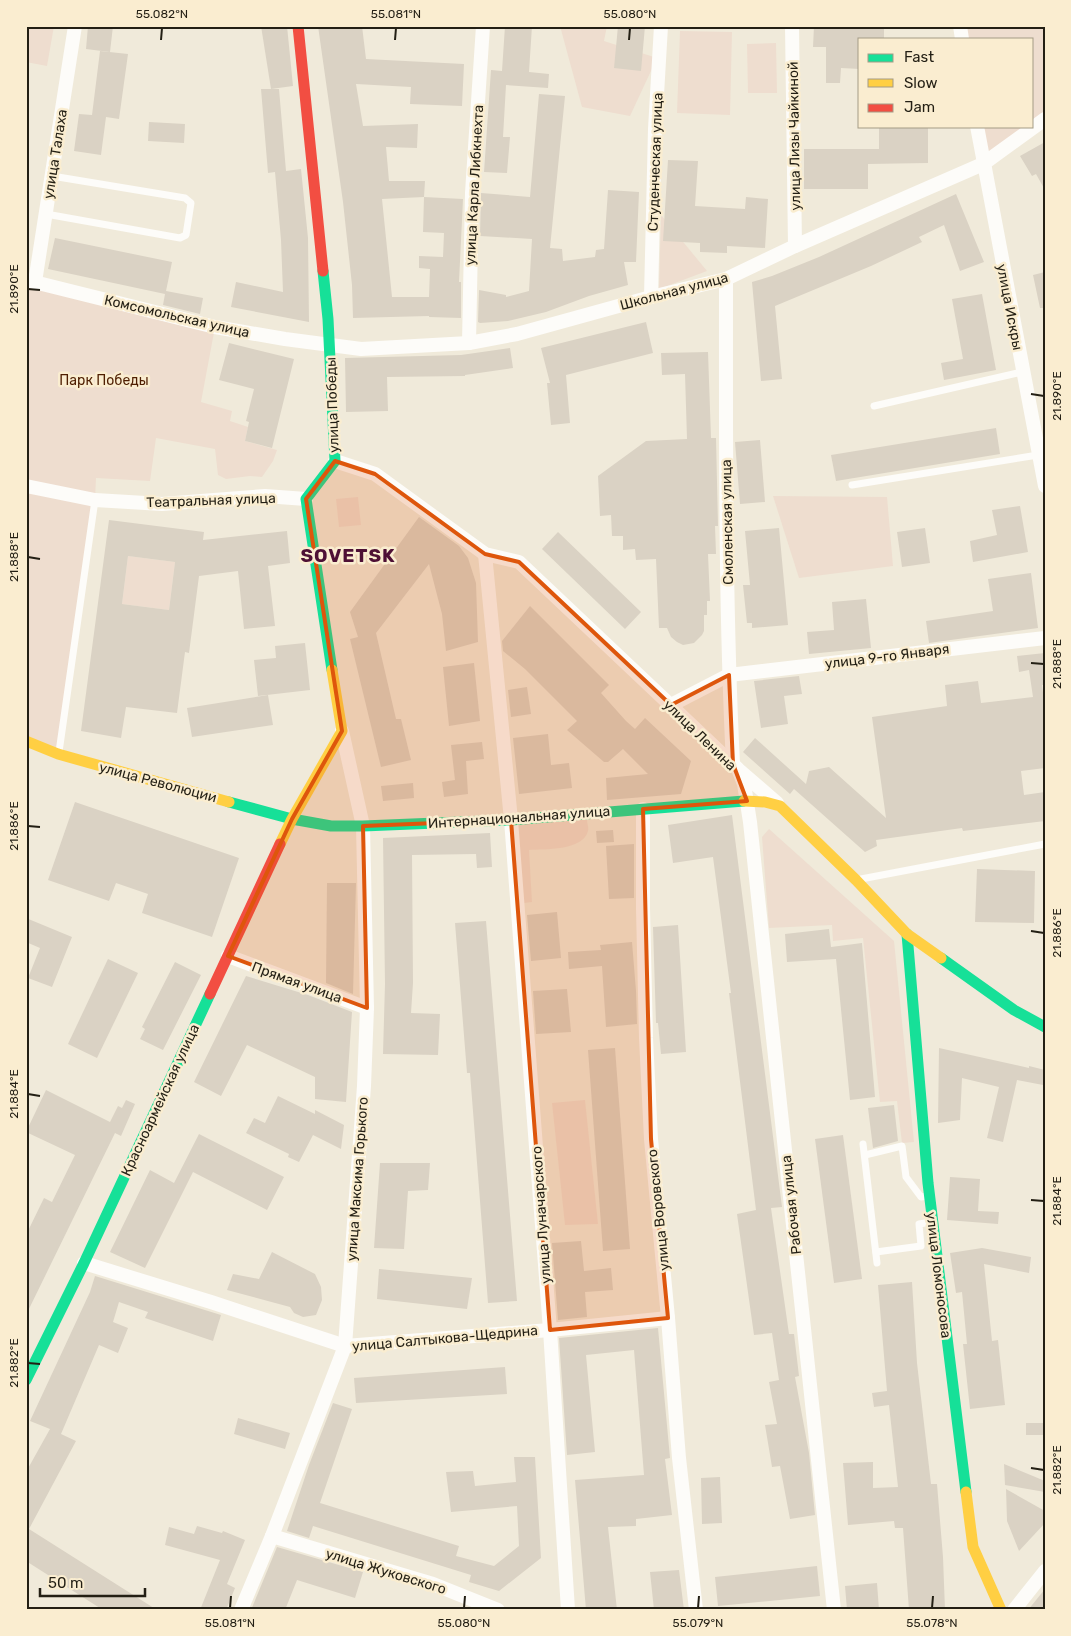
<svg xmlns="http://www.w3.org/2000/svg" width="1071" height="1636" viewBox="0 0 1071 1636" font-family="Rubik,sans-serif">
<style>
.green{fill:#eeddcf}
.building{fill:#dad2c4;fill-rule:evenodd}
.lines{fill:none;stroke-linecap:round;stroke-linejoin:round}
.lane{stroke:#fdfcf9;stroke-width:7}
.street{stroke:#fdfcf9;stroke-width:14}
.fast{stroke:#16e098;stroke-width:11}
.slow{stroke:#ffcf43;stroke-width:11}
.jam{stroke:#f24e42;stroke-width:11}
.marked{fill:#de560c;fill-opacity:0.2;stroke:#de560c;stroke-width:4;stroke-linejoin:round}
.ticks{fill:none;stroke:#231f14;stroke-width:2}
.labels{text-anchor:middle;stroke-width:5;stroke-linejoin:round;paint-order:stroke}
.street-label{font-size:14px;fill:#231f14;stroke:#faedd0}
.park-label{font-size:14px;fill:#4f1f02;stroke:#faedd0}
.district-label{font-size:19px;font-weight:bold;letter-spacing:1px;fill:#4e1035;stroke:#faedd0}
.neatline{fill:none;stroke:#231f14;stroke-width:2}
.ticks-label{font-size:12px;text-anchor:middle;fill:#231f14}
</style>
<rect width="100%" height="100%" fill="#f0eada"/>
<g class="green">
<path d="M26,26H54L47,66L26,62Z"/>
<path d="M560,26H607L604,41L657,58L630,116L582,107Z"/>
<path d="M960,26H1045V119L983,164L977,126H1032V39H962Z"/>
<path d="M680,31L732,32L730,115L677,113Z"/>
<path d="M776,43L777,93H748L747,44Z"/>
<path d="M661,215L707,271L659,289Z"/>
<path d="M26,280L215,327L201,402L232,411L230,421L248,427L245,441L277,450L273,461L262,477L250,476L226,479L218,475L215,449L156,438L150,481L96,478L95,500L58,754L26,741Z"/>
<path d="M773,496L887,497L893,566L799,578Z"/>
<path d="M358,497L361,525L339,527L336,499Z"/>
<path d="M128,556L175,562L169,610L122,604Z"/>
<path d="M587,819C587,823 589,828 588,831C583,851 544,849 529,850L532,902L524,903L517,825Z"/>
<path d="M769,829L894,941L914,1142L902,1143L897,1101L880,1102L863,938L833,941L832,925L769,928L762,837Z"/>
<path d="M585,1100L598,1224L565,1225L552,1103Z"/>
</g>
<g class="building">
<path d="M88,26H113L110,52L86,49Z"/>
<path d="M261,26H287L293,86L271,89Z"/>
<path d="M318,26H362L366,59L464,64L462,106L410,104L411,87L356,84L363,126L418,124L417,148L386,147L389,181H425L424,197L382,199L392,297H429L430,269L419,268V256L443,257L444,233L423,232L424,197L463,199L459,282H461V318L429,317V316L353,318L352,285L343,202Z"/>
<path d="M505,26H532L529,72L549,74L548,88L506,85L503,137H510L507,173L484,172L491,70L502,71Z"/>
<path d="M618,26H645L641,71L614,68Z"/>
<path d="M814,26H884V39H860V69L841,68L840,83H826V47H813Z"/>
<path d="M100,51L128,54L119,119L106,117L101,155L74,151L79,114L92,115Z"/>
<path d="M261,89H279L286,171L301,169L308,238L309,322L231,307L236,282L283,292L281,240L275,172L268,173Z"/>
<path d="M539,94L565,96L550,248L562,249L563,261L595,257L596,250L604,249L608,190L639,192L636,262H624L628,285L589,296L546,312L508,321L480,323L478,322L479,290L506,295V297L529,291L532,239L480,236L481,193L530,197Z"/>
<path d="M149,122L185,124L184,143L148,141Z"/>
<path d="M883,126H928V163L868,164V189H804V149H879V127Z"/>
<path d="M1045,142V190L1036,174L1032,176L1020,156Z"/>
<path d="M668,160L698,161L695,206L745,209L746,197L768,199L765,248L727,246V253L700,252V243L663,241Z"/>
<path d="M956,194L984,262L960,271L944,225L919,237L922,242L871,266L775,306L782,379L761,381L752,282L772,276L819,257Z"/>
<path d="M55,238L172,262L166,291L203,298L200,314L163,305L165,294L48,269Z"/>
<path d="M1045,272V308H1040L1033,275Z"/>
<path d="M982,294L996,370L944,380L941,363L963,359L952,299Z"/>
<path d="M646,322L653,353L566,375L570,423L551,425L547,383H550L541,348Z"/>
<path d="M229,343L294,359L272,448L245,441L249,422L246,421L254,389L219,380Z"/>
<path d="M510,348L513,368L465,375V376L387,377L388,411L346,412L345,358L461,355Z"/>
<path d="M708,352L711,438H716L718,526H715L716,554H708L710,601H707V615H704V631L702,635L694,643L683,645L677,642L671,637L667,628H659L656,559L636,560L635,549L623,550V536H612L611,515L600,516L598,476L646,441L687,439L685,374L662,375L661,353Z"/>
<path d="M996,428L1000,454L836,481L831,455Z"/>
<path d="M760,440L765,502L740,504L735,442Z"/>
<path d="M1020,506L1028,552L973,562L970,541L997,535L992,510Z"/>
<path d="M419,517L459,546L468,558L476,583L478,642L446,651L442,614L429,564L376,633L396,719H401L411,760L381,767L350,639L358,637L350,612Z"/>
<path d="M109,520L204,532L203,540L287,531L290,563L268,566L275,626L244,629L238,571L199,576L189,653L185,652L177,713L126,707L121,738L81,731ZM128,556L175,562L169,610L122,604Z"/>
<path d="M779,528L788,625L752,628V623H747L743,585H750L745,531Z"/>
<path d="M925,528L930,563L902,567L897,532Z"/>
<path d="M558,532L641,612L625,629L542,549Z"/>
<path d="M1031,573L1038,628L929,643L926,621L993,611L988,579Z"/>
<path d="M866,599L871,648L809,654L807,632L834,630L832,602Z"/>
<path d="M530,606L609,685L601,693L626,721L635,729L645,718L691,761L681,794L607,800L606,778L648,774L623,749L608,762H604L567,730L577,721L525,669L503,651L502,641Z"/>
<path d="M305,643L310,690L258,696L254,660L276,658L275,646Z"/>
<path d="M1045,653V685H1042L1045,708V768L1021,771L1024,795L1045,792V821L963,831L962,828L876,840L877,846L865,852L794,789L790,794L743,752L755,738L806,784L809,771L829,767L886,818L872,717L947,706L945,685L978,681L981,703L1033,697L1029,670L1019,672L1017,656Z"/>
<path d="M474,663L480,721L449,726L443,667Z"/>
<path d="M799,676L802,694L784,696L788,724L761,728L754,681Z"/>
<path d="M527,687L531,714L511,717L508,690Z"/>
<path d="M268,695L273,725L192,737L187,708Z"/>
<path d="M548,734L551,765L569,763L572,788L519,794L513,738Z"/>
<path d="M482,742L484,759L466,761L468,794L444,797L442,782L455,780L451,745Z"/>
<path d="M413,783L414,798L383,801L381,786Z"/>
<path d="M75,802L239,858L212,937L142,913L148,894L116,883L109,901L48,880Z"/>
<path d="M732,815L782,1207L771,1208L789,1334H794L799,1376L795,1377L809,1453L815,1515L790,1519L780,1466L772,1467L765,1425L777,1424L769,1382L779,1380L772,1333L754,1335L737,1214L756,1210L729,993H731L713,857L673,863L668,825Z"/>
<path d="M613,830L614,842L597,843L596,831Z"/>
<path d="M490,833L492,867L477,868L476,854L412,855L413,983L411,1013L440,1014L438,1055L383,1054L385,984L383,838Z"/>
<path d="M634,844V898L609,899L606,846Z"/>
<path d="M977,869L1035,871L1034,923L975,922Z"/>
<path d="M327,883H356L353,994L326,983Z"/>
<path d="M557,912L561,958L531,961L527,915Z"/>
<path d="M26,918L72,937L52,987L28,978L40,948L26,942Z"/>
<path d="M486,921L517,1301L488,1303L470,1073H467L455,923Z"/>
<path d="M678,925L686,1052L661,1054L658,1023H656L653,927Z"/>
<path d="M829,929L831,947L862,943L875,1097L850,1100L836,959L787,962L785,934Z"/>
<path d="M632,942L636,991L637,1024L606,1027L602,966L569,969L568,952L601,950L600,945Z"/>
<path d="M108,959L138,973L97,1058L68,1044Z"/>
<path d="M175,962L201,975L163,1050L140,1039L145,1029L142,1027Z"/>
<path d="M246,976L308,995L352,1012L346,1102L315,1099V1077L247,1045L221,1096L194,1082Z"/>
<path d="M567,989L571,1032L536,1034L533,991Z"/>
<path d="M615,1048L630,1249L603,1251L588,1050Z"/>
<path d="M939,1048L1029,1068V1066L1045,1070L1043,1085L1017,1080L1003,1142L987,1138L999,1087L962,1078L960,1120L938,1123Z"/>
<path d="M46,1090L110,1122L118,1106L122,1108L126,1100L135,1104L121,1136L115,1133L26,1315V1235L44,1198L52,1202L75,1155L26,1132Z"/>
<path d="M278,1096L315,1114V1110L344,1125L341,1149L313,1135L299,1162L288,1157L289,1154L246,1133L254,1118L265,1123Z"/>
<path d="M894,1105L898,1141L873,1148L868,1108Z"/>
<path d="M199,1134L284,1177L267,1210L193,1172L145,1268L110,1252L150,1170L174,1183Z"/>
<path d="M843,1135L862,1279L834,1283L815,1139Z"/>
<path d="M380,1163H430L428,1190L408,1191L404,1249L374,1248Z"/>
<path d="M950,1177L980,1179L978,1211L999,1212L998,1224L947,1220Z"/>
<path d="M581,1241L584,1271L611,1268L613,1290L585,1292L587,1317L558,1320L552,1243Z"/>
<path d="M982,1248L1031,1257L1029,1273L984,1264L992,1341L998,1340L1005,1405L970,1409L963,1344H967L962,1292L956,1293L950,1253Z"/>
<path d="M272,1252L315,1274L321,1287L322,1300L316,1315L303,1317L294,1313L290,1307L227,1290L233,1274L259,1279Z"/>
<path d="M379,1269L472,1278L467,1309L377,1299Z"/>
<path d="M95,1276L221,1315L213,1341L145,1318L148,1312L119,1302L113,1322L128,1328L118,1353L99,1345L61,1434L76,1441L29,1529L157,1610H103L26,1561V1472L50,1429L30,1421L90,1292Z"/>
<path d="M912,1282L917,1363L931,1484H937L943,1557L945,1610H909L903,1528H895L894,1521L848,1525L843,1463L873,1462V1488L898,1487L889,1405L874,1407L872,1393L887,1391L878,1285Z"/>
<path d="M658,1328L670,1458L665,1459L672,1515L636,1519V1526L608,1527L617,1610H586L575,1480L644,1475L634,1350L586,1355L595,1452L567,1455L559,1338Z"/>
<path d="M505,1367L507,1394L356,1403L354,1378Z"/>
<path d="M333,1403L352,1409L320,1503L459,1546L456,1556L494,1566L519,1546L517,1506L451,1512L446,1472L473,1471L475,1486L516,1482L514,1457H535L541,1558L499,1591L469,1582L471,1575L313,1526L309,1538L287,1531L309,1465Z"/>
<path d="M238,1418L290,1433L285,1449L234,1434Z"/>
<rect x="1026" y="1423" width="19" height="12"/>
<path d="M1004,1464L1045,1481V1492L1005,1485Z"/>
<path d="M720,1477L722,1523L702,1524L701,1478Z"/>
<path d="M1006,1489L1045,1511V1523L1019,1551L1007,1521Z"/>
<path d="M197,1526L222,1533L223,1531L245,1540L227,1584L235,1588L226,1610H200L220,1560L165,1545L169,1527L194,1534Z"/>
<path d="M277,1547L363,1572L355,1598L297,1580L285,1610H251Z"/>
<path d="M817,1566L820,1596L718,1606L715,1577Z"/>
<path d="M679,1570L684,1610H654L650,1572Z"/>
<path d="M877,1583L879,1610H847L845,1586Z"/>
<path d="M1045,1589V1610H1028Z"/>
</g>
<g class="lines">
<g class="lane">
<path d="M46,214L180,238L186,235L191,203L185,198L52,176"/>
<path d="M874,406L1022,372"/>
<path d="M852,485L1038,455"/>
<path d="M59,752L95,500"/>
<path d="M861,879L1045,844"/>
<path d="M863,1144L877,1263"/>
<path d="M865,1155L902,1146L906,1177L921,1197L928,1196"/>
<path d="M876,1252L921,1246L919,1224L932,1222"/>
</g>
<g class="street">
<path d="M792,26L795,246"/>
<path d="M960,26L962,39"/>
<path d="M977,126L1045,486"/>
<path d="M726,279C726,441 725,603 733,764"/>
<path d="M26,280L215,327L285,339L361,349L469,343L517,334L651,297L726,279L795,246L983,164L1045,119"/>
<path d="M35,282L75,26"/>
<path d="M651,297L655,129L661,26"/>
<path d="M469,343L472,193L483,26"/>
<path d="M335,461L375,474L485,554L519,562L738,769L744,784L750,822L834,1610"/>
<path d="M26,486L95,500L162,504L265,496L306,499"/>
<path d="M485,554L511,820L550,1330L568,1610"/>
<path d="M671,705L729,675L1045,638"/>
<path d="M740,771L777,803"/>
<path d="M643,809V908L646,1038L651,1139L668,1318L679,1458L696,1610"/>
<path d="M228,956L367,1008"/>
<path d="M84,1263L211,1302L345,1346L550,1330L668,1318"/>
<path d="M272,1536L433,1584L498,1610"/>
<path d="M241,1610L272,1536L345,1346L364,1086L367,1008L363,826L342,731"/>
<path d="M1014,1610L1045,1571"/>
</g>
<g class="fast">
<path d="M323,271L328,319L335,461L306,499L332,670"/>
<path d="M229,802L292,819L331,826H363L511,820L744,801"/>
<path d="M907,934L928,1183L966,1492"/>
<path d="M941,958L1014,1010L1045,1027"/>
<path d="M26,1380L84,1263L210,994"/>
</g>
<g class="slow">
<path d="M26,741L58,754L229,802"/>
<path d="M744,801L765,802L780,806L856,880L907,934L941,958"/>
<path d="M280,844L292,819L342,731L332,670"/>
<path d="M966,1492L973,1547L1001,1610"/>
</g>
<g class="jam">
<path d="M298,26L323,271"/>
<path d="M210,994L280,844"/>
</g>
</g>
<path class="marked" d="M335,461L375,474L485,554L519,562L671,705L729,675L733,764L747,801L643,809L651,1139L668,1318L550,1330L511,820L363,826L367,1008L228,956L292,819L342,731L306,499Z"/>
<path class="ticks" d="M161,40L162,28M395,40L396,28M629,40L630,28M28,289L40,290M1031,394L1044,396M28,557L40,559M1031,663L1044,664M28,826L40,827M1031,931L1044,933M28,1094L40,1096M1031,1200L1044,1201M28,1363L40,1364M1031,1468L1044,1470M230,1608L231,1596M464,1608L465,1596M698,1608L699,1596M932,1608L933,1596"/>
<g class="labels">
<g class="street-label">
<text transform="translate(794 136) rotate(-91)" y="5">улица Лизы Чайкиной</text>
<text transform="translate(55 154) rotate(-81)" y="5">улица Талаха</text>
<text transform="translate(655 162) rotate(-88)" y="5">Студенческая улица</text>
<text transform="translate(474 185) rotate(-87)" y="5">улица Карла Либкнехта</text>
<text transform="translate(674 291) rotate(-15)" y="5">Школьная улица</text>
<text transform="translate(1010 307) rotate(79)" y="5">улица Искры</text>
<text transform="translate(177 316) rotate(13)" y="5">Комсомольская улица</text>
<text transform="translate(332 405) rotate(-92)" y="5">улица Победы</text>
<text transform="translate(211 500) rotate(-2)" y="5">Театральная улица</text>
<text transform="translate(727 522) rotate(-91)" y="5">Смоленская улица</text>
<text transform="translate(887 656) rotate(-7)" y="5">улица 9-го Января</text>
<text transform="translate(700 735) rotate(44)" y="5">улица Ленина</text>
<text transform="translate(158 782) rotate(15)" y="5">улица Революции</text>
<text transform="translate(519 817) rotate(-4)" y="5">Интернациональная улица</text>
<text transform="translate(297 982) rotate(20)" y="5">Прямая улица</text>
<text transform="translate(160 1100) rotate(-65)" y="5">Красноармейская улица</text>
<text transform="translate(357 1179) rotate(-86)" y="5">улица Максима Горького</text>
<text transform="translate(791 1205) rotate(-96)" y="5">Рабочая улица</text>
<text transform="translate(658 1210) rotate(-96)" y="5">улица Воровского</text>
<text transform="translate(541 1215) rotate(-94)" y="5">улица Луначарского</text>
<text transform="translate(939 1275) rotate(83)" y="5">улица Ломоносова</text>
<text transform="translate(445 1338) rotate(-5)" y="5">улица Салтыкова-Щедрина</text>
<text transform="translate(386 1571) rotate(17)" y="5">улица Жуковского</text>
</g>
<g class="park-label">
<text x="104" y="385">Парк Победы</text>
</g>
<g class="district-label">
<text x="348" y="562">SOVETSK</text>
</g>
</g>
<rect width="1071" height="1636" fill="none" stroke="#faedd0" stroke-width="55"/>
<rect x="858" y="38" width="175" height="90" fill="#faedd0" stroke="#a49b85"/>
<rect x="868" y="54" width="25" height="8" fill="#16e098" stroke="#a49b85"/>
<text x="904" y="62" font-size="15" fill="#231f14">Fast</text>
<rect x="868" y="79" width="25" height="8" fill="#ffcf43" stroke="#a49b85"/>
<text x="904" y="88" font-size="15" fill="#231f14">Slow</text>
<rect x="868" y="104" width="25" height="8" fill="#f24e42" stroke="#a49b85"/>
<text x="904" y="112" font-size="15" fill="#231f14">Jam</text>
<path d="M40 1588v8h105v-8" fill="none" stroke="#231f14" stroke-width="2.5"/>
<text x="48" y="1588" font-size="15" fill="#231f14" stroke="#faedd0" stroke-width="4" paint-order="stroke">50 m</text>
<rect x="28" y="28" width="1016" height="1580" class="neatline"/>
<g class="ticks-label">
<text x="162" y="18">55.082°N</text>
<text x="396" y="18">55.081°N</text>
<text x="630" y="18">55.080°N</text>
<text transform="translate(14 289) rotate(-90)" y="4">21.890°E</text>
<text transform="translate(1057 396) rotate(-90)" y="4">21.890°E</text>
<text transform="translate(14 557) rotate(-90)" y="4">21.888°E</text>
<text transform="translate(1057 664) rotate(-90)" y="4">21.888°E</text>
<text transform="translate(14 826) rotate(-90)" y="4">21.886°E</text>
<text transform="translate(1057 933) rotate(-90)" y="4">21.886°E</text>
<text transform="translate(14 1094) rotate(-90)" y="4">21.884°E</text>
<text transform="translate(1057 1201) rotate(-90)" y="4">21.884°E</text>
<text transform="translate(14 1363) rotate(-90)" y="4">21.882°E</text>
<text transform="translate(1057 1470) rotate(-90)" y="4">21.882°E</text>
<text x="230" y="1627">55.081°N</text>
<text x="464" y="1627">55.080°N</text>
<text x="698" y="1627">55.079°N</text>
<text x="932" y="1627">55.078°N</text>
</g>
</svg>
